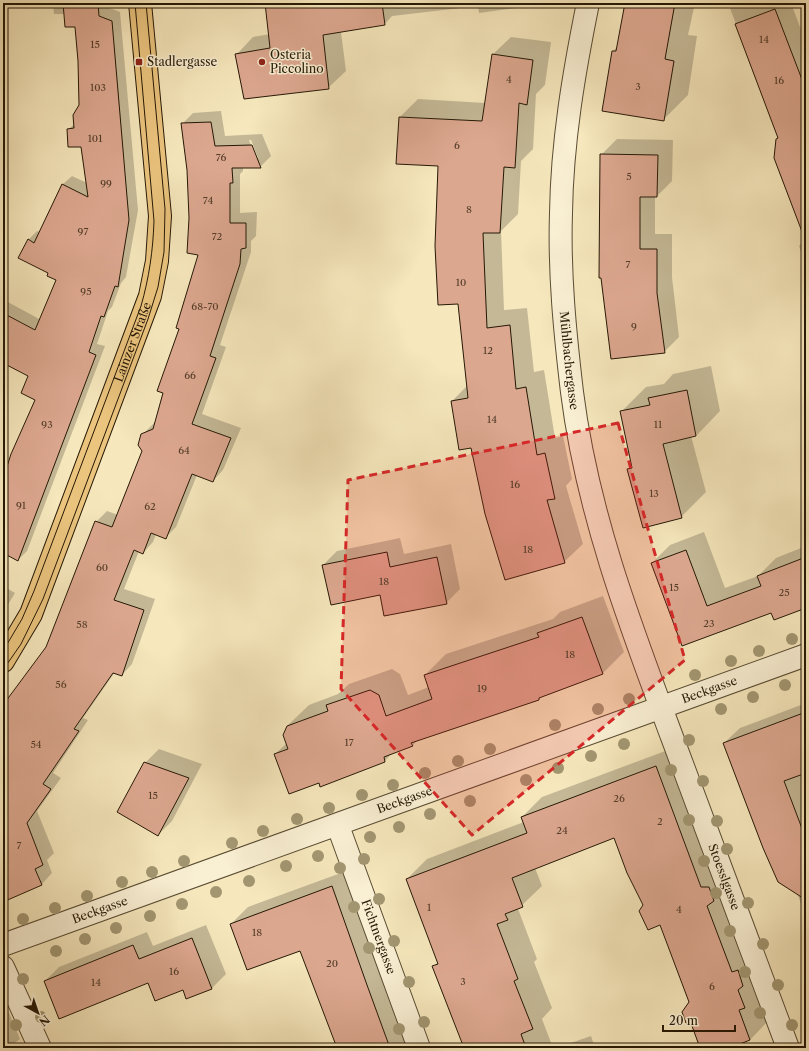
<svg xmlns="http://www.w3.org/2000/svg" width="809" height="1051" viewBox="0 0 809 1051" font-family="'Libre Caslon Text',serif">
<style>
.shadow{fill:#0003;fill-rule:evenodd}
.building{fill:#dca78f;stroke:#251805}
.lines{fill:none;stroke-linecap:round;stroke-linejoin:round}
.minor-casing{stroke:#594c33;stroke-width:24}
.major-casing{stroke:#251805;stroke-width:24}
.minor{stroke:#f9efd3;stroke-width:22}
.major{stroke:#ebc47e;stroke-width:22}
.tram{stroke:#251805;stroke-width:1}
.tree{fill:#a29671}
.marked{fill:#d62828;fill-opacity:0.2;stroke:#d62828;stroke-width:3;stroke-dasharray:8 5;stroke-linejoin:round}
.poi-dot{fill:#8f2418;stroke:#f9efd3;stroke-width:1.5}
.labels{text-anchor:middle;stroke-width:3;stroke-linejoin:round;paint-order:stroke}
.number-label{font-size:10px;fill:#533c28}
.poi-label{font-size:12px;fill:#251805;stroke:#f9efd3;text-anchor:start}
.street-label{font-size:12px;fill:#251805;stroke:#f9efd3}
</style>
<rect width="100%" height="100%" fill="#f6e7bc"/>
<filter id="stains"><feTurbulence type="fractalNoise" baseFrequency=".005" numOctaves="4"/><feColorMatrix values="0 0 0 0 .2 0 0 0 0 .09 0 0 0 0 .02 0 0 0 .5 -.17"/></filter>
<radialGradient id="worn" r=".72"><stop offset=".6" stop-color="#630" stop-opacity="0"/><stop offset="1" stop-color="#630" stop-opacity=".3"/></radialGradient>
<g class="shadow">
<path d="M53,3H107V7L120,12L138,210L126,277L121,283L112,307L108,311L97,344L105,346L27,551L18,560L3,551V476L5,477L36,399L29,376L3,362V304L6,301L41,320L57,279L49,273L28,240L37,231L40,232L63,184L72,176L87,183L82,146L68,130L75,123L80,105L79,61L76,26L65,14H54Z"/>
<path d="M266,3H538L536,5L479,13L478,6L392,16L385,24L341,32L346,71L328,88L236,55L253,37L270,34Z"/>
<path d="M626,3H695L688,35L697,36L688,95L663,120L613,51L618,46Z"/>
<path d="M728,3H791L806,43V266L799,246L805,239L776,158L779,137Z"/>
<path d="M511,37L551,42L545,85L536,94L533,149L521,161L518,214L501,231L504,310L527,308L534,372L544,370L555,438L563,436L572,479L566,486L583,544L564,562L471,447L452,401L468,385L459,303L439,165L400,117L418,99L485,103L492,55Z"/>
<path d="M221,111L225,136L262,134L271,156L260,167H243V171L240,174V213L257,212L256,236L251,241V252L220,345L226,347L202,414L241,428L223,470L213,481L197,475L176,527L165,538L156,534L153,542L143,553L139,551L124,589L155,599L132,664L122,675L115,672L83,718L88,720L53,773L61,778L37,811L54,853L47,860L52,873L42,884L4,901L3,897V723L46,648L96,522L107,511L118,515L144,451L142,435L155,422L199,254L190,218L188,170L182,124L193,113ZM249,140H251L258,158H256Z"/>
<path d="M617,139L673,140L672,181L657,196H655V234H672V277L679,337L664,352L602,277L601,155Z"/>
<path d="M711,366L720,411L696,436H691L706,492L681,517L628,469L632,465L621,412L646,387L664,384L673,374Z"/>
<path d="M704,532L725,588L758,576L776,558L806,546V607L772,612L683,645L652,563L670,545Z"/>
<path d="M400,538L404,554L451,544L460,589L446,603L381,594L323,565L337,551Z"/>
<path d="M3,586L15,593L3,613Z"/>
<path d="M603,596L624,652L603,673L542,696L539,699L419,739L412,746L393,752L385,761L319,782L275,754L287,743V726L309,705L338,694L349,684L392,669L400,674L408,695L429,687L425,675L446,654L553,619L560,612Z"/>
<path d="M806,703V772L802,773L806,783V917L797,893L724,743L740,728Z"/>
<path d="M676,747L769,1020L750,1040L728,1048H701L690,1003L661,924L644,905L615,837L535,868L542,886L518,909L537,959L534,962L552,1008L542,1019L553,1048H465L433,967L438,962L407,879L427,859L524,822L522,817L542,797Z"/>
<path d="M159,749L202,764L172,821L158,835L145,763Z"/>
<path d="M349,870L413,1048H337L301,949L231,924L248,907Z"/>
<path d="M206,925L226,974L212,988L187,998L183,989L148,981H45L59,967L147,932L153,946Z"/>
<path d="M3,999L20,1039L8,1048H3Z"/>
<path d="M591,1036L595,1048H556Z"/>
</g>
<g class="building">
<path d="M63,3H98L99,16L112,21L129,220L118,287L115,286L104,317L101,316L89,352L96,355L18,561L3,553V479L11,454L35,400L21,393L28,376L3,363V313L35,330L56,280L47,276L48,273L18,258L28,239L34,243L62,184L88,197L81,147H68L67,129L74,128L73,115L79,105L78,61L75,27H65Z"/>
<path d="M265,3H382L385,25L323,35L329,89L244,99L235,54L270,48Z"/>
<path d="M625,3H675L665,59L674,61L664,121L602,111L612,51H616Z"/>
<path d="M775,9L806,90V237H804L774,158L776,139L778,138L735,24Z"/>
<path d="M492,54L533,60L527,105L519,103L515,168L504,167L500,233H483L487,328L510,325L516,389L526,387L537,455L545,453L555,499L547,500L565,563L505,580L485,514L471,448L459,450L451,401L468,398L458,304L438,305L435,246L438,166L396,164L399,117L482,121Z"/>
<path d="M211,122L215,146L252,145L261,168H232L233,183H230V223H246V248L241,249L240,264L210,356L216,358L192,424L231,438L213,482L192,474L166,539L151,533L143,554L134,550L114,600L144,610L122,676L113,673L74,729L79,731L43,784L51,789L27,823L43,865L35,869L42,885L3,902V705L46,647L95,521L112,527L142,451L138,445L141,434L153,429L163,393L157,391L179,329L176,328L198,255L187,253L189,218L187,170L181,123Z"/>
<path d="M600,154L658,155L657,197H640V249H657V293L665,353L611,359L601,278H599Z"/>
<path d="M687,390L696,436L663,444L682,518L643,528L627,469L632,468L620,411L650,405L648,398Z"/>
<path d="M686,550L707,606L761,586L757,576L806,557V608L774,620L771,613L682,646L651,563Z"/>
<path d="M387,552L390,567L437,557L447,604L384,616L380,595L331,605L322,565Z"/>
<path d="M582,617L603,674L539,698V700L411,743L413,746L384,757L385,762L320,787L319,783L289,794L274,754L288,749L283,735L287,726L328,711L326,705L370,690L379,695L386,716L432,699L424,675L539,637L537,633Z"/>
<path d="M806,712V773L784,781L806,839V900L778,882L763,848L723,743Z"/>
<path d="M144,762L189,778L158,836L117,812Z"/>
<path d="M656,766L701,887H709L714,901L707,906L732,972L738,970L743,986L738,990L745,1008L739,1010L750,1040L730,1048H700L692,1026L686,1023L682,1012L689,1002L660,925L648,930L639,911L643,905L627,873L614,838L512,878L523,907L505,914L508,920L497,924L518,979L514,981L533,1029L521,1034L526,1048H464L432,966L438,964L406,879L527,833L521,817Z"/>
<path d="M332,886L367,985L390,1048H337L300,951L247,970L230,924Z"/>
<path d="M192,938L212,989L186,999L183,990L155,1001L148,983L59,1019L44,981L133,945L139,959Z"/>
</g>
<g class="lines">
<defs>
<g id="minor">
<path id="s1" d="M588,3C574,72 562,142 561,213C559,273 565,333 572,392C587,512 630,625 672,737C710,840 749,944 788,1048"/>
<path id="s2" d="M338,826L419,1048"/>
<path id="s3" d="M3,945L806,655"/>
<path d="M3,967L40,1048"/>
</g>
<g id="major">
<path id="s4" d="M3,661L31,614L150,296L157,261L160,216L140,3"/>
</g>
</defs>
<use href="#minor" class="minor-casing"/>
<use href="#major" class="major-casing"/>
<use href="#minor" class="minor"/>
<use href="#major" class="major"/>
<g class="tram">
<path d="M3,651L22,619L34,591L141,306C149,278 153,251 154,221L135,3"/>
<path d="M3,670L21,644L43,599L148,319L158,287L164,252L165,209L146,3"/>
</g>
</g>
<g class="tree">
<circle cx="792" cy="639" r="6"/>
<circle cx="759" cy="651" r="6"/>
<circle cx="731" cy="661" r="6"/>
<circle cx="695" cy="675" r="6"/>
<circle cx="785" cy="685" r="6"/>
<circle cx="753" cy="697" r="6"/>
<circle cx="629" cy="699" r="6"/>
<circle cx="598" cy="709" r="6"/>
<circle cx="721" cy="709" r="6"/>
<circle cx="555" cy="725" r="6"/>
<circle cx="689" cy="740" r="6"/>
<circle cx="624" cy="744" r="6"/>
<circle cx="490" cy="749" r="6"/>
<circle cx="591" cy="756" r="6"/>
<circle cx="458" cy="761" r="6"/>
<circle cx="558" cy="768" r="6"/>
<circle cx="671" cy="770" r="6"/>
<circle cx="425" cy="773" r="6"/>
<circle cx="526" cy="780" r="6"/>
<circle cx="703" cy="781" r="6"/>
<circle cx="393" cy="785" r="6"/>
<circle cx="362" cy="795" r="6"/>
<circle cx="470" cy="801" r="6"/>
<circle cx="329" cy="808" r="6"/>
<circle cx="430" cy="814" r="6"/>
<circle cx="297" cy="819" r="6"/>
<circle cx="689" cy="820" r="6"/>
<circle cx="717" cy="821" r="6"/>
<circle cx="399" cy="827" r="6"/>
<circle cx="263" cy="831" r="6"/>
<circle cx="370" cy="837" r="6"/>
<circle cx="232" cy="843" r="6"/>
<circle cx="727" cy="849" r="6"/>
<circle cx="318" cy="856" r="6"/>
<circle cx="364" cy="859" r="6"/>
<circle cx="184" cy="861" r="6"/>
<circle cx="704" cy="861" r="6"/>
<circle cx="286" cy="866" r="6"/>
<circle cx="340" cy="868" r="6"/>
<circle cx="152" cy="872" r="6"/>
<circle cx="249" cy="881" r="6"/>
<circle cx="122" cy="882" r="6"/>
<circle cx="216" cy="892" r="6"/>
<circle cx="716" cy="893" r="6"/>
<circle cx="87" cy="896" r="6"/>
<circle cx="379" cy="899" r="6"/>
<circle cx="748" cy="903" r="6"/>
<circle cx="182" cy="904" r="6"/>
<circle cx="354" cy="907" r="6"/>
<circle cx="55" cy="908" r="6"/>
<circle cx="150" cy="916" r="6"/>
<circle cx="23" cy="919" r="6"/>
<circle cx="116" cy="928" r="6"/>
<circle cx="730" cy="931" r="6"/>
<circle cx="85" cy="939" r="6"/>
<circle cx="394" cy="941" r="6"/>
<circle cx="763" cy="944" r="6"/>
<circle cx="369" cy="948" r="6"/>
<circle cx="56" cy="951" r="6"/>
<circle cx="745" cy="972" r="6"/>
<circle cx="23" cy="979" r="6"/>
<circle cx="409" cy="982" r="6"/>
<circle cx="778" cy="985" r="6"/>
<circle cx="760" cy="1013" r="6"/>
<circle cx="41" cy="1017" r="6"/>
<circle cx="424" cy="1022" r="6"/>
<circle cx="16" cy="1025" r="6"/>
<circle cx="792" cy="1025" r="6"/>
<circle cx="399" cy="1029" r="6"/>
</g>
<path class="marked" d="M618,423L685,660L472,835L341,689L348,480Z"/>
<g class="poi-dot">
<rect x="135" y="58" width="8" height="8" rx="2"/>
<circle cx="262" cy="62" r="4"/>
</g>
<g class="labels">
<g class="number-label">
<text x="764" y="43">14</text>
<text x="95" y="48">15</text>
<text x="509" y="83">4</text>
<text x="779" y="84">16</text>
<text x="638" y="90">3</text>
<text x="98" y="91">103</text>
<text x="95" y="142">101</text>
<text x="457" y="149">6</text>
<text x="221" y="161">76</text>
<text x="629" y="180">5</text>
<text x="106" y="187">99</text>
<text x="208" y="204">74</text>
<text x="469" y="213">8</text>
<text x="83" y="235">97</text>
<text x="217" y="240">72</text>
<text x="628" y="268">7</text>
<text x="461" y="286">10</text>
<text x="86" y="295">95</text>
<text x="205" y="310">68-70</text>
<text x="634" y="330">9</text>
<text x="488" y="354">12</text>
<text x="190" y="379">66</text>
<text x="492" y="423">14</text>
<text x="47" y="428">93</text>
<text x="658" y="428">11</text>
<text x="184" y="454">64</text>
<text x="515" y="488">16</text>
<text x="654" y="497">13</text>
<text x="21" y="509">91</text>
<text x="150" y="510">62</text>
<text x="528" y="553">18</text>
<text x="102" y="571">60</text>
<text x="384" y="585">18</text>
<text x="674" y="591">15</text>
<text x="784" y="596">25</text>
<text x="709" y="627">23</text>
<text x="82" y="628">58</text>
<text x="570" y="658">18</text>
<text x="61" y="688">56</text>
<text x="482" y="692">19</text>
<text x="349" y="746">17</text>
<text x="36" y="748">54</text>
<text x="153" y="799">15</text>
<text x="619" y="802">26</text>
<text x="660" y="825">2</text>
<text x="562" y="834">24</text>
<text x="19" y="849">7</text>
<text x="429" y="911">1</text>
<text x="679" y="913">4</text>
<text x="257" y="936">18</text>
<text x="332" y="967">20</text>
<text x="174" y="975">16</text>
<text x="463" y="985">3</text>
<text x="96" y="986">14</text>
<text x="712" y="990">6</text>
</g>
<g class="poi-label">
<text x="270" y="59">Osteria<tspan x="270" dy="14">Piccolino</tspan></text>
<text x="147" y="66">Stadlergasse</text>
</g>
<g class="street-label">
<text dy="4" stroke="none"><textPath href="#s4" startOffset="345">Lainzer Straße</textPath></text>
<text dy="4" stroke="none"><textPath href="#s1" startOffset="360">Mühlbachergasse</textPath></text>
<text dy="4" stroke="none"><textPath href="#s3" startOffset="751">Beckgasse</textPath></text>
<text dy="4" stroke="none"><textPath href="#s3" startOffset="427">Beckgasse</textPath></text>
<text dy="4" stroke="none"><textPath href="#s1" startOffset="901">Stoesslgasse</textPath></text>
<text dy="4" stroke="none"><textPath href="#s3" startOffset="103">Beckgasse</textPath></text>
<text dy="4" stroke="none"><textPath href="#s2" startOffset="118">Fichtnergasse</textPath></text>
</g>
</g>
<rect width="809" height="1051" fill="none" stroke="#f6e7bc" stroke-width="16"/>
<rect x="4" y="4" width="801" height="1043" fill="none" stroke="#251805" stroke-width="2"/>
<rect x="8" y="8" width="793" height="1035" fill="none" stroke="#251805"/>
<g transform="translate(38 1013) rotate(140)" stroke="#f9efd3" stroke-width="3" paint-order="stroke">
<path d="M0-3L7 15L0 10L-7 15Z" fill="#251805"/>
<text y="-6" font-size="11" font-weight="bold" text-anchor="middle" fill="#251805">N</text>
</g>
<path d="M663 1025v6h72v-6" fill="none" stroke="#251805" stroke-width="2"/>
<text x="669" y="1025" font-size="12" fill="#251805" stroke="#f9efd3" stroke-width="3" paint-order="stroke">20 m</text>
<rect width="100%" height="100%" filter="url(#stains)"/>
<rect width="100%" height="100%" fill="url(#worn)"/>
</svg>
